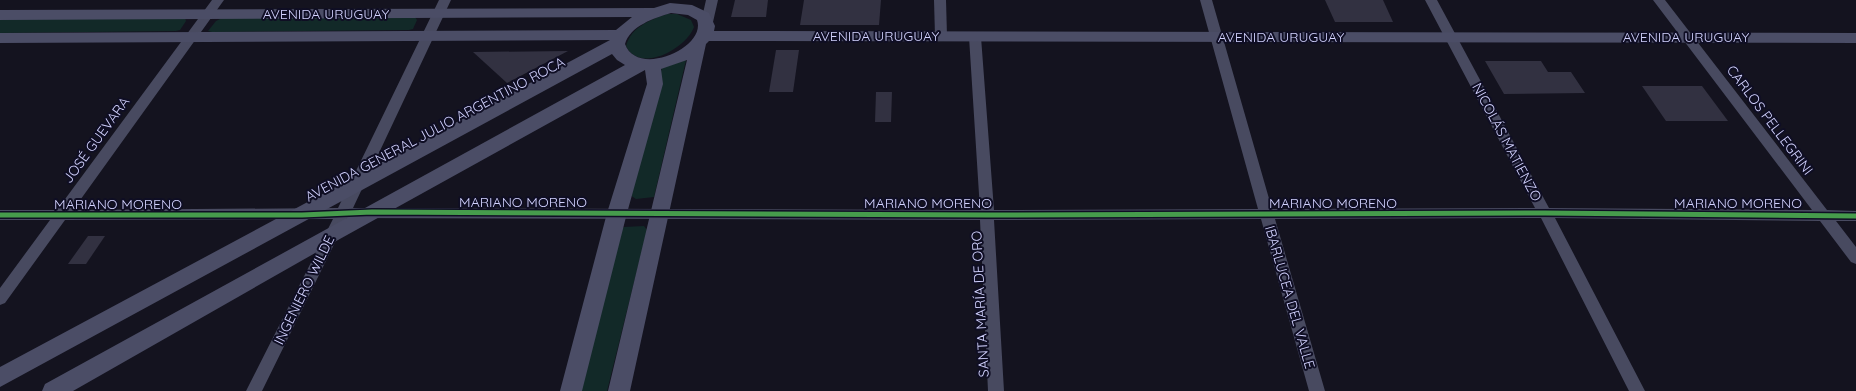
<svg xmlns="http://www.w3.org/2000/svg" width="1856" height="391" viewBox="0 0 1856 391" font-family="Quicksand,sans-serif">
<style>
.green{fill:#122928}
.building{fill:#323141}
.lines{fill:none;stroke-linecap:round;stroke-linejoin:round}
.street{fill:#484a60;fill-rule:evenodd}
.secondary{fill:#4b4d66;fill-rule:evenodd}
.cycleway-casing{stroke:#0f0e24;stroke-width:8}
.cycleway{stroke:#469c4c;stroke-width:5}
.labels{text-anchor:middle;stroke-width:4;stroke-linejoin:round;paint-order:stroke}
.street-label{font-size:14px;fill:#d2d2fe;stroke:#0f0e24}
</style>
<rect width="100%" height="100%" fill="#14131f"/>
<g class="green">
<path d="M667,14H677L691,20L694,27C686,49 639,74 626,46C631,27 650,20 667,14Z"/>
<path d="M415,17L417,20L413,29L409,30L212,32L208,31L216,21L222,18Z"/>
<path d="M185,18L186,21L180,30L176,31L0,33V19Z"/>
<path d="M686,60L654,197L636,199L630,195L662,68Z"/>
<path d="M644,226L647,230L607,391H579L620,231L624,227Z"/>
</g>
<g class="building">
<path d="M735,0H768L766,17H731Z"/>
<path d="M804,0H881L879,25H800Z"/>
<path d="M1325,0H1383L1393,22H1335Z"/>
<path d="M776,50H799L793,92H769Z"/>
<path d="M568,51L507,83L473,52Z"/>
<path d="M1485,61H1541L1548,72H1571L1585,93L1504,94Z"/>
<path d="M1642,86H1702L1728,121H1666Z"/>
<path d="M876,92H892L891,122H875Z"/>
<path d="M88,236H105L86,264H68Z"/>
</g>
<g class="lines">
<g class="street">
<path d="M212,0H224L73,210L338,208L439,0H451L353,208L980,210L969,37L975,33L981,37L994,210L1258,209L1200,0H1212L1272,209L1535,208L1425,0H1437L1549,208L1812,210L1653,0H1665L1827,210L1856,211V221H1836L1856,247V264L1851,262L1820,221L1555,218L1645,391H1629L1541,218L1275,219L1325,391H1309L1261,219L994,220L1004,391H988L980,220L347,218L262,391H246L333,219L65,220L5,303L0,305V288L50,220H0V210H57Z"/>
<path d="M706,0H718L713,22L707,26L701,22Z"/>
<path d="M934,0H946L947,36L941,40L935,36Z"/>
</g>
<path class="secondary" d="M670,3L692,5L709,13L715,26L714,31L1856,33V43L709,41L706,44L630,391H608L687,60L661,69L663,84L627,213L582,391H560L607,213L647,84L645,70L338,240L73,391H42L45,384L625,65L617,60L612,54L0,387V367L610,40L0,43V33L616,30L632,17L0,20V10L654,8ZM671,13L688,15L697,20C707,48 637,78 625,44C630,26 654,18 671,13Z"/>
<defs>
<path id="cycleway" d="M0,215H302L372,212L987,215L1545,213L1856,216"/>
</defs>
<use href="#cycleway" class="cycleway-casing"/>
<use href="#cycleway" class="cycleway"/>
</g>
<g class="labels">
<g class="street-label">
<text x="326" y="19">AVENIDA URUGUAY</text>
<text x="876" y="41">AVENIDA URUGUAY</text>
<text x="1281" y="42">AVENIDA URUGUAY</text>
<text x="1686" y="42">AVENIDA URUGUAY</text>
<text transform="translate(1770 120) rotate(53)" y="5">CARLOS PELLEGRINI</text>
<text transform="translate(435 129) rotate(-28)" y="5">AVENIDA GENERAL JULIO ARGENTINO ROCA</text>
<text transform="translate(96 140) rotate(-54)" y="5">JOSÉ GUEVARA</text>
<text transform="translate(1507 142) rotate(62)" y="5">NICOLÁS MATIENZO</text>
<text x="523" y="207">MARIANO MORENO</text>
<text x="928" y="208">MARIANO MORENO</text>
<text x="1333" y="208">MARIANO MORENO</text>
<text x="1738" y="208">MARIANO MORENO</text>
<text x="118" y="209">MARIANO MORENO</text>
<text transform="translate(304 290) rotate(-64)" y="5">INGENIERO WILDE</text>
<text transform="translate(1290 297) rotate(74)" y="5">IBARLUCEA DEL VALLE</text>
<text transform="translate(980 304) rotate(-93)" y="5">SANTA MARÍA DE ORO</text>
</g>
</g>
</svg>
